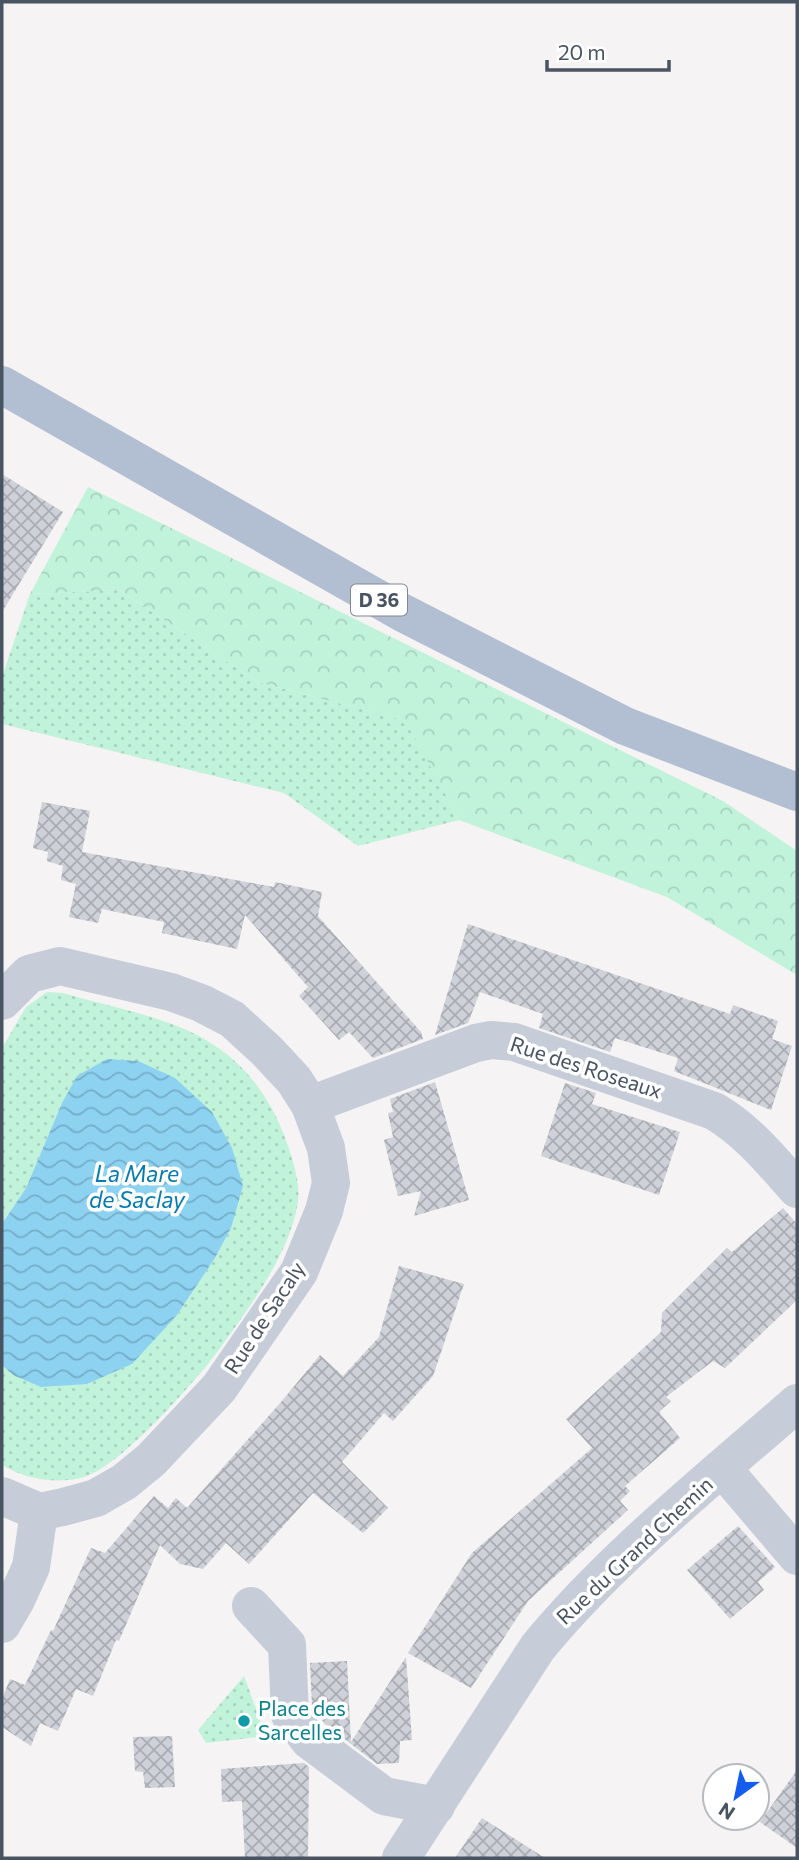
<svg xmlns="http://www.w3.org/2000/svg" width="799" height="1860" viewBox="0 0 799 1860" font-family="Commissioner,sans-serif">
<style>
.grass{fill:url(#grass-dots)}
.forest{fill:url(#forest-crowns)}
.water{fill:url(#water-waves)}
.building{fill:url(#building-cross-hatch)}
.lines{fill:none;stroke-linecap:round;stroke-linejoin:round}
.minor{stroke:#c6cdd8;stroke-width:38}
.major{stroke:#b2bfd2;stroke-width:38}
.culture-dot{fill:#0f9aa8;stroke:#fff;stroke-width:2.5}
.labels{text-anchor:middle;stroke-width:7;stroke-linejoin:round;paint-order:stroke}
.shield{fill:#fff;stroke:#808791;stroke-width:2}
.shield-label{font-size:19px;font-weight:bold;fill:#495462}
.street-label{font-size:21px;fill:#495462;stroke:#fff}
.culture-label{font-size:21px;fill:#0d838f;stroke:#fff;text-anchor:start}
.water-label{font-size:23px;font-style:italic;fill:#067bb1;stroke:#fff}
</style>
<defs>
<pattern id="grass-dots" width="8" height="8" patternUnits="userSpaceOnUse" patternTransform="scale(1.75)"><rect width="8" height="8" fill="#c1f3da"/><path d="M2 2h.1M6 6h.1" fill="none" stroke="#a7d2be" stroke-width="1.8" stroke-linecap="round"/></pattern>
<pattern id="forest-crowns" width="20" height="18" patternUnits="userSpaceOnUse" patternTransform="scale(1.75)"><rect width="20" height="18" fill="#c1f3da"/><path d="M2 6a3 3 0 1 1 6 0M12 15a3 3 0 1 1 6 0" fill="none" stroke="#a7d2be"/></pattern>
<pattern id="water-waves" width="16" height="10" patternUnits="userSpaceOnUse" patternTransform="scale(1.75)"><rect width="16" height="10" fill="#8dd2f1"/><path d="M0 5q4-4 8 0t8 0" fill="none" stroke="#75adc7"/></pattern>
<pattern id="building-cross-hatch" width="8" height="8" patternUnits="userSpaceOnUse" patternTransform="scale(1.75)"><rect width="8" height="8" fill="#cfd1d8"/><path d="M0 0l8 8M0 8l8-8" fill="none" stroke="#aaacb3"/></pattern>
</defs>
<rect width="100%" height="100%" fill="#f5f3f3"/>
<g class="grass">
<path d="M119,590L258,682L407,721L459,820L358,846L284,793L2,724V677L30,594Z"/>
<path d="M47,992L63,993C104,1005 157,1015 195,1034C246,1060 275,1102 291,1155C296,1172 301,1190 297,1207C287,1258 248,1309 218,1351C195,1382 120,1467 84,1477C57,1485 25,1479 2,1465V1365L13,1375L177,1315L215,1258L231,1228L62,1103L26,1188L2,1224V1048L26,1007Z"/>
<path d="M244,1676L266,1736L206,1743L198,1730Z"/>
</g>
<path class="forest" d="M88,487L723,801L797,851V975L667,897L459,820L406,721L258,682L119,590L30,594Z"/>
<path class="water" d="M107,1059L138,1061L175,1078L212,1112L232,1148L243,1186L231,1228L215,1258L177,1315L132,1364L87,1384L41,1387L13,1375L2,1365V1224L26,1188L62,1103L77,1076Z"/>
<g class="building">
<path d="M2,474L63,512L2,612Z"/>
<path d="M42,802L90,811L82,852L274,887L275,882L322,892L318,916L421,1032L423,1039L373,1058L349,1032L339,1040L299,996L308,987L245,915L237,949L162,933L164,922L102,909L98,923L69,917L76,884L61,880L63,866L47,861L48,852L33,848Z"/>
<path d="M468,924L730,1014L733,1005L778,1021L772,1039L792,1046L771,1110L674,1071L678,1058L615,1038L610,1052L539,1028L543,1014L480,992L468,1023L435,1035Z"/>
<path d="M435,1082L469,1200L414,1216L421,1191L398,1196L384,1140L393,1137L388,1113L393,1112L390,1099Z"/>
<path d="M565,1083L596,1093L592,1104L680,1132L659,1195L541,1156Z"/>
<path d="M783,1208L797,1224V1300L725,1368L713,1361L666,1397L671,1401L659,1412L680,1438L625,1486L630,1491L620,1501L628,1510L528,1601L471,1688L408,1653L472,1553L592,1448L566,1419L661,1332L662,1313L727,1248L732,1252Z"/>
<path d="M399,1266L464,1284L433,1376L393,1421L384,1413L342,1462L388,1508L363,1533L313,1493L249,1564L226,1543L203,1569L180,1564L160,1545L119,1641L116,1640L93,1696L76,1689L58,1731L40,1723L31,1746L2,1727V1699L10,1679L25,1685L51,1630L53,1631L91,1548L105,1553L154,1496L168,1508L176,1498L187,1508L281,1402L320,1355L343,1376L379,1337Z"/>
<path d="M738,1526L775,1567L758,1582L764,1590L730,1619L687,1570Z"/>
<path d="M406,1657L412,1740L400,1741L399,1763L377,1764L325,1724L312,1707L310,1663L347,1661L351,1742Z"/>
<path d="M172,1736L175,1787L145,1788L143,1772L135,1771L133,1737Z"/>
<path d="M304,1763L309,1767L308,1858H245L242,1801L222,1802L221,1769Z"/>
<path d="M797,1770V1848L760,1822Z"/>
<path d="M482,1818L545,1858H455Z"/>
</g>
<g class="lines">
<g class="minor">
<path d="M2,1001L29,974L60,966L171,992L201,1003L232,1019L267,1051L294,1080L310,1105L326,1148L331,1183L324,1211L299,1272L219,1388L151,1460L124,1482L96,1498L63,1507L39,1512L2,1496"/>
<path d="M310,1105L476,1043L491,1040L514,1042L714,1111C748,1131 771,1160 797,1189"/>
<path d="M723,1469L797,1556"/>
<path d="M251,1606L287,1645L290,1715L309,1740L384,1796L436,1806"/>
<path d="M2,1624L16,1600L31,1567L39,1512"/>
<path d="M401,1858L538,1647C611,1558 710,1479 797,1403"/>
</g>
<path class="major" d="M2,385L403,613L625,726L797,792"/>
</g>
<circle class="culture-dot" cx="244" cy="1721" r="7"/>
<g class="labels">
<rect class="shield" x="351" y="584.5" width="56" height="31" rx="5"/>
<g class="shield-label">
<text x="379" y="607">D 36</text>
</g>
<g class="street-label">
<text transform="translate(586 1068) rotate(18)" y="7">Rue des Roseaux</text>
<text transform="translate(265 1318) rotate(-57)" y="7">Rue de Sacaly</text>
<text transform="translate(635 1551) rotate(-43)" y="7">Rue du Grand Chemin</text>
</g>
<g class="culture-label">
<text x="258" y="1716">Place des<tspan x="258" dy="24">Sarcelles</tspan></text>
</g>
<g class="water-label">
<text x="137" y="1182">La Mare<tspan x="137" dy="26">de Saclay</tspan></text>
</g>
</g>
<rect width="799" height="1860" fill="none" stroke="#495462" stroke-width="7"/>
<g transform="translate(736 1797) rotate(213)"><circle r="33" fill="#ffffff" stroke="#b6bbc0" stroke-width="2"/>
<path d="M0-5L12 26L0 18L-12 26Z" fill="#135cef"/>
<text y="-10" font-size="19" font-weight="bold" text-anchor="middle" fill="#495462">N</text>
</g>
<path d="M547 60v10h122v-10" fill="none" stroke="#495462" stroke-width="3.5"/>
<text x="558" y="60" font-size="21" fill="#495462" stroke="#ffffff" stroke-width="5" paint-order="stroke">20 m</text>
</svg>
